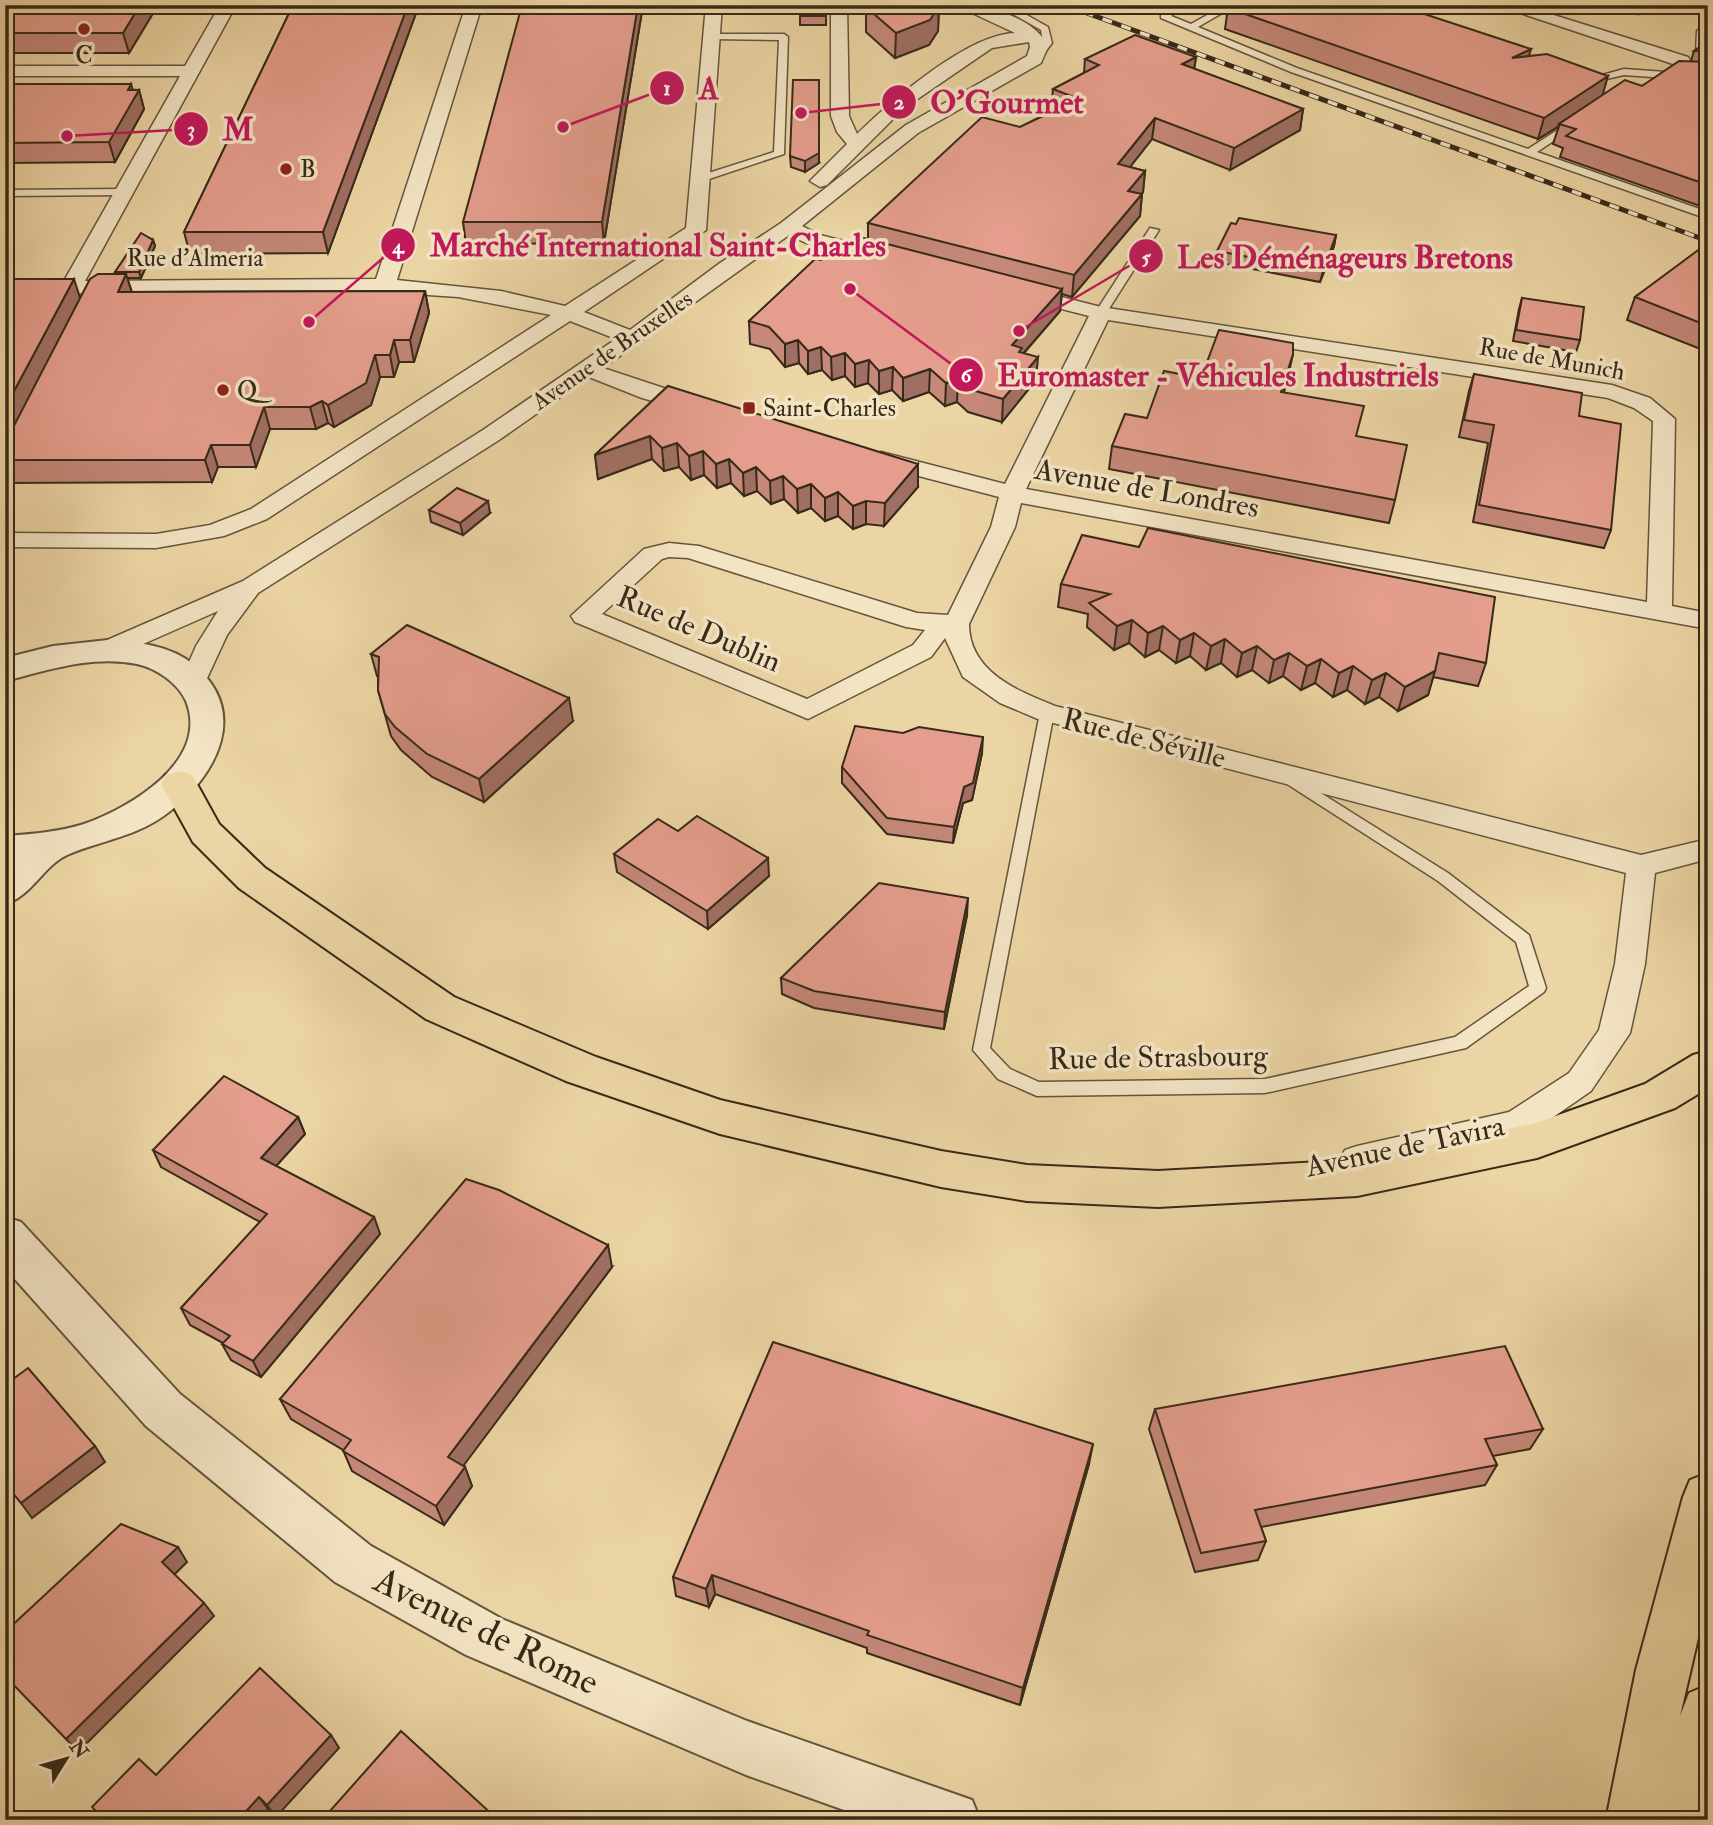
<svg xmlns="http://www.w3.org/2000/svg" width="1713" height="1825" viewBox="0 0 1713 1825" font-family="'IM FELL Double Pica',serif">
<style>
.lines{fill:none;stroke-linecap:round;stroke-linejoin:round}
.service-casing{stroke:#64553c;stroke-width:3}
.minor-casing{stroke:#64553c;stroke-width:3}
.tertiary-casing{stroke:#64553c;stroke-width:4}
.primary-casing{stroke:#372a19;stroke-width:4}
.service{fill:#f3e4c4;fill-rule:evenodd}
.minor{fill:#f3e4c4;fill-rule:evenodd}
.tertiary{fill:#f3e4c4;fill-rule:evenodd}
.primary{fill:#ecd5a4;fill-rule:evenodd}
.rail-casing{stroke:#372a19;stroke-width:5}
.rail{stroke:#f3e4c4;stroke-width:3.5;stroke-dasharray:10;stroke-linecap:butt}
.wall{fill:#c58879;stroke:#372a19;stroke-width:2}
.shaded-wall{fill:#a06f63;stroke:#372a19;stroke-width:2}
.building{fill:#e59e8d;stroke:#372a19;stroke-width:2}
.poi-dot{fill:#8f2418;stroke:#f3e4c4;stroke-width:2.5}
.labels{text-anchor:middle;stroke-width:7;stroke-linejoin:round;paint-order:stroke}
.far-poi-label{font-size:24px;fill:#372a19;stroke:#f3e4c4;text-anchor:start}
.far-street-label{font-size:24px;fill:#372a19;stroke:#f3e4c4}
.street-label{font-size:30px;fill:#372a19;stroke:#f3e4c4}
.near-street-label{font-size:37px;fill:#372a19;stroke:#f3e4c4}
.leader{fill:none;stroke:#c2185b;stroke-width:2.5}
.callout-dot{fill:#c2185b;stroke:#f3e4c4;stroke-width:2.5}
.mark-label{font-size:21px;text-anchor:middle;font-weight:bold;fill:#fff}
.callout-label{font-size:32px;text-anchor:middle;font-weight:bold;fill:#c2185b;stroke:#f3e4c4;stroke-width:7;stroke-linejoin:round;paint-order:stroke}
</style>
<rect width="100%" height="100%" fill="#ecd5a4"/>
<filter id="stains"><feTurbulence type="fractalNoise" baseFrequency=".00286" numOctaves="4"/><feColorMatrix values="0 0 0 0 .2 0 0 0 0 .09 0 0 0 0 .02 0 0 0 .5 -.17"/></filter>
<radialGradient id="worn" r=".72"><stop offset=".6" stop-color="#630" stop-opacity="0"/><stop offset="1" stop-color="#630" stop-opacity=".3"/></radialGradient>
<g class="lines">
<defs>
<g id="service">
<path d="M997,5H1009L1048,27L1052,43L1038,61L1030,59L1043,43L1041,30Z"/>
<path d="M1175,5H1185L1171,16L1191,24L1225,5H1236L1198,27L1297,68L1528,149L1570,122H1576V126L1537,152L1708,212V219L1291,72L1161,18V14Z"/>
<path d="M1708,22L1705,32L1708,67L1696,53L1697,31Z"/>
<path d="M709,34H784L788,37L784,154L700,182L695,179L696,177L774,152L779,40L712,39L708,36Z"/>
<path d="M1624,69L1708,75V81L1624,75L1589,83L1584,80Z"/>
<path d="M5,190L124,189L129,192L124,195L5,196Z"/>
<path d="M1150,228L1159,230L1105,315H1097L1095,313Z"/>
<path d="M1047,708L1054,713L990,1048L1010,1069L1039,1082L1265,1079L1455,1037L1529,986L1516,942L1438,881L1284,782L1282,778L1289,773L1448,873L1529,935L1546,988L1544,992L1466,1048L1265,1093L1037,1096L998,1079L973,1050L1040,713Z"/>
</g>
<g id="minor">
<path d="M220,5H236L85,281L376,279L466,5H482L397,280L501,291L565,306L686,228L706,5H722L706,230L584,312L630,330L720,263L781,223L906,125L1027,56L1030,47L1029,42L992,48L903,109L827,185L820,187L810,181L847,144L837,132L831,116V5H847L849,116L857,134C891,101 968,34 1015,33L955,5C985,5 1035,16 1048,47L1041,63L918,133L802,226L820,235L883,251L886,255L883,259L876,261L806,243L789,235L603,368L703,401L706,406L703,411L695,413L642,398L589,377L499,440L258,593L227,635L202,689L193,692L184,689L180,683L196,646L218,611L116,656L107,658L98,656L94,650L98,644L243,581L483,430L616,339L570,321L267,519L224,536L156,548L5,547V533L156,534L210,525L251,509L551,315L458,297L369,291L5,294V282L64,281L180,76H5V66H185Z"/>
<path d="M1496,5H1522L1688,57L1691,61L1682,66L1676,65Z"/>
<path d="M1022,287L1101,307L1612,385L1650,398L1675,419L1672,606L1708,613V629L1021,503L1015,527L969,624C969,672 1018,691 1055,706L1641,855L1708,839V859L1655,873L1645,964L1630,1033L1591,1091L1529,1134L1357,1174L1345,1170L1340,1160L1345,1150L1357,1146L1509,1112L1569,1073L1599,1030L1615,964L1626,873L1038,719L1000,703L963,677L945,638L931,657L808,719L575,622L571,616L644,549L669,543L699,546L917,613L948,615L991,527L999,497L873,464L869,459L873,454L881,452L1005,484L1089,316L1015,297L1012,293L1015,289ZM1108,320L1608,398L1634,408L1653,421L1647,602L1026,489ZM669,557L688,558L906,627L925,630L913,645L807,699L602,614L662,559Z"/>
</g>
<g id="tertiary">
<path d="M108,640C136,642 171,645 194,665C250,712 217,775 169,812C137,837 102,840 67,855C43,866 32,896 5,904V867L11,862H5V836C32,834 59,832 84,824C130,808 210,761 186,701C178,683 156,668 137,664C92,655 48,670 5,681V658L53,646Z"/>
<path d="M5,1217L21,1222L180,1394L371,1546L502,1619L747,1721L972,1800L980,1820H872L746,1775L466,1655L335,1582L146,1426L5,1268Z"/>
</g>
<g id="primary">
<path d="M179,771L192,775L219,824L265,868L454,997L596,1057L720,1100L941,1151L1027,1165L1158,1171L1357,1160L1536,1123L1645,1084L1693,1055L1708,1051V1088L1675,1108L1537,1158L1357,1196L1158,1207L1027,1201L941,1187L720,1134L566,1081L426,1019L239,888L193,842L161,784L166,775Z"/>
<path d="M1708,1473V1595L1680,1716L1689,1693L1708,1685V1820H1606L1636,1670L1683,1497L1690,1480Z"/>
</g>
</defs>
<use href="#service" class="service-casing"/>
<use href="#minor" class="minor-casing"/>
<use href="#tertiary" class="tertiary-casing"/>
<use href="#primary" class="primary-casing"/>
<use href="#service" class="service"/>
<use href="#minor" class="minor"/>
<use href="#tertiary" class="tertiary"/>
<use href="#primary" class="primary"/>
<defs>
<path id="rail" d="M1065,5L1708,241"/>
</defs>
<use href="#rail" class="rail-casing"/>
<use href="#rail" class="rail"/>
</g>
<g class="wall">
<path d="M21,5H158L129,53H8L5,46V27Z"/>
<path d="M293,5H419L328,253L190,254L184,232Z"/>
<path d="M643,5L604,243L466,244L463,222Z"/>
<rect x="800" y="5" width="26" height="20"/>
<path d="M1610,5H1657L1639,14Z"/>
<path d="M939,6L938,31L929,45L895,58L866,32V7Z"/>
<path d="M1228,8L1529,56L1603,95L1642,86L1691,61L1694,51L1708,42V201L1700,206L1560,157L1563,148L1553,144L1559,126L1538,139L1225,29Z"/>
<path d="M1196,57L1194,69L1303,109L1300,130L1230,170L1152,139L1130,167L1145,171L1143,192L1141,194H1142L1140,216L1072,297L1062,294L1060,311L1024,353L1036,380L1002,422L968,412L957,402L945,406L929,392L903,401L892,390L879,394L868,383L855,387L845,376L832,380L822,370L808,374L799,363L785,367L770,349L750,344L749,321L821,260L847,246L868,239V223L1020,127L1054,110L1051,109L1053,89L1084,73L1085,59Z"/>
<path d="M5,84L139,90L144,109L115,162L5,163Z"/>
<path d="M790,156L819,163L805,172L791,167Z"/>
<path d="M1336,235L1334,246L1320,282L1216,262L1217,251Z"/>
<path d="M153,240L155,246L141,278H127L132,292L425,291L429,313L414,362H399L394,377H380L371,405L334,427L328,423L316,429H270L256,467H218L212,482L5,483V279L80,298L116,274L115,272Z"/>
<path d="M1708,246V352L1627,320L1635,297Z"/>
<path d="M1522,298L1580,340L1576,352L1513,341L1519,309Z"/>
<path d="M1474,374L1579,416L1611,530L1604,548L1473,522L1488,443L1459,437L1469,391Z"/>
<path d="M1288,377L1284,392L1357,436L1395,500L1389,523L1109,469L1112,446L1201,378Z"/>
<path d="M668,386L918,487L884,526L866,524L853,529L838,516L825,521L811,508L798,513L784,499L771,504L757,491L744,496L731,483L717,488L704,475L691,480L679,467L664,471L652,459L598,479L595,455Z"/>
<path d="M429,510L490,513L463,535L431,522Z"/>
<path d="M1139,547L1486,663L1478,686L1433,677L1428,695L1398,711L1379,697L1365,704L1347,690L1333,697L1315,683L1301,690L1283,676L1269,683L1252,670L1237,677L1221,663L1206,670L1190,656L1176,663L1159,650L1145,657L1129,643L1114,650L1087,627L1088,614L1058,607L1061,584Z"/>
<path d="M371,654L573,721L484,802L432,777L401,750L391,736L378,690V677L377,676Z"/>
<path d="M982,753L972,800L963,803L953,843L887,834L842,783V767Z"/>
<path d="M678,831L769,876L708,929L617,872L614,854Z"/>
<path d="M967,915L944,1029L814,1008L782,994L781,978Z"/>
<path d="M298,1117L305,1134L276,1166L374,1217L380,1234L261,1377L231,1360L222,1344L223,1343L190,1325L181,1308L260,1222L161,1167L153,1150Z"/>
<path d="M612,1267L463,1465L465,1467L472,1486L444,1525L352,1471L343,1450L291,1419L280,1399Z"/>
<path d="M1155,1409L1543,1429L1530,1449L1493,1456L1497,1465L1485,1485L1261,1527L1266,1541L1258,1560L1195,1572L1149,1429Z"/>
<path d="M1089,1464L1020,1705L867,1653V1648L715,1594L709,1607L676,1596L673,1577Z"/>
</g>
<g class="shaded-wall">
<path d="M140,5H158L129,53L123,33Z"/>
<path d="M408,5H419L328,253L323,232Z"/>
<path d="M638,5H643L604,243L602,222Z"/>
<path d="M1641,5H1657L1639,14Z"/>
<path d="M939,6L938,31L929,45L895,58L896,33Z"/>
<path d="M1531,49L1525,70L1512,58Z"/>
<path d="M1196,57L1193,77L1182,64Z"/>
<path d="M1608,76L1602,97L1559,124V126L1538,139L1544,118Z"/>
<path d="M819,80V163L805,172V161Z"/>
<path d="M131,84L135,97L139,90L144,109L115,162L109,142Z"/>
<path d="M1303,109L1300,130L1230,170L1234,148Z"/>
<path d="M1155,118L1152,139L1115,186L1118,164Z"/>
<path d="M1145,171L1143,192L1125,213L1128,191Z"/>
<path d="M1708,185V201L1700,206Z"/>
<path d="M1142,194L1140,216L1072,297L1074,275Z"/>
<path d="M1336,235L1334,246L1320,282L1323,271Z"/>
<path d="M153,240L155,246L141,278L139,272Z"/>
<path d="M126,274L133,296L118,292Z"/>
<path d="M74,279L81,301L5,448V408Z"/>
<path d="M1062,289L1060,311L1021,356L1012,345Z"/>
<path d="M425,291L429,313L414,362L410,340Z"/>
<path d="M394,340L399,362L394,377L390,355Z"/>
<path d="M798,340L799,363L785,367V344Z"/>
<path d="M821,347L822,370L808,374V351Z"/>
<path d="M845,353V376L832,380L831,357Z"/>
<path d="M1293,354L1288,377L1277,414L1281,392Z"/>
<path d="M375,355L380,377L371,405L334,427L328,405Z"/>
<path d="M1038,357L1036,380L1002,422L1003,399Z"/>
<path d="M869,360L868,383L855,387V364Z"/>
<path d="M893,367L892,390L879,394V371Z"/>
<path d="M930,369L929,392L903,401V378Z"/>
<path d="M958,379L957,402L945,406L946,383Z"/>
<path d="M322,401L328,423L316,429L310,407Z"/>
<path d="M264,407L270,429L256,467L250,445Z"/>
<path d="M650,436L652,459L598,479L595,455Z"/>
<path d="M677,443L679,467L664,471L662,448Z"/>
<path d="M211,445L218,467L212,482L205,460Z"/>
<path d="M703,451L704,475L691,480L689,456Z"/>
<path d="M729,459L731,483L717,488L716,464Z"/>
<path d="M918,464V487L884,526L885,503Z"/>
<path d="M756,467L757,491L744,496L743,473Z"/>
<path d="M783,476L784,499L771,504L770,481Z"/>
<path d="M811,484V508L798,513L797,489Z"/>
<path d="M838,492V516L825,521V498Z"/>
<path d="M488,501L490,513L463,535L460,523Z"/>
<path d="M866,501V524L853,529V506Z"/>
<path d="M1132,620L1129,643L1114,650L1117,626Z"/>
<path d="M1163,626L1159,650L1145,657L1148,633Z"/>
<path d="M1194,633L1190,656L1176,663L1180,640Z"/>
<path d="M1225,639L1221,663L1206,670L1211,646Z"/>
<path d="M1257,646L1252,670L1237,677L1242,653Z"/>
<path d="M1289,653L1283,676L1269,683L1274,660Z"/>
<path d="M1321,659L1315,683L1301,690L1307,666Z"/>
<path d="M1353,666L1347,690L1333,697L1339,673Z"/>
<path d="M1435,671L1428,695L1398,711L1405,687Z"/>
<path d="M1386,673L1379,697L1365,704L1372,680Z"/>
<path d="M569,698L573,721L484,802L479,779Z"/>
<path d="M983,737L982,753L972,800L963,803L953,843L954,827L964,787Z"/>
<path d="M768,858L769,876L708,929L707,911Z"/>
<path d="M968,898L967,915L944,1029L945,1012Z"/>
<path d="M298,1117L305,1134L268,1175L261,1158Z"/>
<path d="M374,1217L380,1234L261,1377L253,1361Z"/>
<path d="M608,1245L612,1267L455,1477L448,1457Z"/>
<path d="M1093,1444L1089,1464L1020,1705L1023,1688Z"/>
<path d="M95,1446L105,1462L32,1518L21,1503Z"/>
<path d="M465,1467L472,1486L444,1525L436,1506Z"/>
<path d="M178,1547L187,1562L172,1577L162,1562Z"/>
<path d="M712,1575L715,1594L709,1607L706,1589Z"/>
<path d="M204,1603L214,1616L78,1752L66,1739Z"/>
<path d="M331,1735L339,1748L276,1817L267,1805Z"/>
<path d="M259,1797L268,1809L259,1820H238Z"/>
</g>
<g class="building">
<path d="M21,5H140L123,33H5V27Z"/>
<path d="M293,5H408L323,232H184Z"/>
<path d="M522,5H638L602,222H463Z"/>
<rect x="800" y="5" width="26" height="11"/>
<path d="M869,5H938L939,6L930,20L896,33L866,7Z"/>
<path d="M1234,5H1397L1531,49L1512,58L1547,54L1608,76L1544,118L1228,8Z"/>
<path d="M1135,35L1196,57L1182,64L1303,109L1234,148L1155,118L1118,164L1145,171L1128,191L1142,194L1074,275L868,223L982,117L1020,127L1079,99L1053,89L1099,65L1085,59Z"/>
<path d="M1707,42L1708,52L1694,51Z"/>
<path d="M1679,61L1708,62V185L1566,136L1576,129L1559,124L1625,80L1642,86Z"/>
<path d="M793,80H819V153L805,161L790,156Z"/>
<path d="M5,84H131L128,90H139L109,142L5,143Z"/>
<path d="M1239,218L1336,235L1323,271L1217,251L1231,223L1236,224Z"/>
<path d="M141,233L153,240L139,272H115Z"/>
<path d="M856,236L1062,289L1012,345L1022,348L1019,352L1038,357L1003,399L969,389L958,379L946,383L930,369L903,378L893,367L879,371L869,360L855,364L845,353L831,357L821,347L808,351L798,340L785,344L769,327L749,321L815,259L821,260L838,243L847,246Z"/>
<path d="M1705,245L1708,246V326L1635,297Z"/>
<path d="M98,274H126L118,292L425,291L410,340H394L390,355H375L366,383L328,405L322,401L310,407H264L250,445H211L205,460H5V443L90,279Z"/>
<path d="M5,279H74L5,408Z"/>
<path d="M1522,298L1584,307L1580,340L1516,330Z"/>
<path d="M1219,330L1293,343V354L1281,392L1364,406L1356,436L1407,445L1395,500L1112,446L1125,414L1147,418L1164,371L1201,378Z"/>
<path d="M1474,374L1582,393L1579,416L1621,424L1611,530L1479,505L1494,425L1464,420Z"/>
<path d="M668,386L918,464L885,503L866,501L853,506L838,492L825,498L811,484L797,489L783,476L770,481L756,467L743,473L729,459L716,464L703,451L689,456L677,443L662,448L650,436L595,455Z"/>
<path d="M457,488L488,501L460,523L429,510Z"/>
<path d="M1148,528L1495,597L1486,663L1439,653L1435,671L1405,687L1386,673L1372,680L1353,666L1339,673L1321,659L1307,666L1289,653L1274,660L1257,646L1242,653L1225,639L1211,646L1194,633L1180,640L1163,626L1148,633L1132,620L1117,626L1089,603L1110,594L1061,584L1082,535L1139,547Z"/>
<path d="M407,625L569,698L479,779L427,754L395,727L385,714L378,690L379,657L371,654Z"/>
<path d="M855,726L903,733L919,727L983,737L973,783L964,787L954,827L887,818L842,767Z"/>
<path d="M697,816L768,858L707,911L614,854L658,819L678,831Z"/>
<path d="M879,883L968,898L945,1012L814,991L781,978Z"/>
<path d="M224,1076L298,1117L261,1158L374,1217L253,1361L222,1344L230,1336L181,1308L267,1214L153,1150Z"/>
<path d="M466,1179L499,1190L608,1245L448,1457L465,1467L436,1506L343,1451L351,1440L280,1399Z"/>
<path d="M773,1342L1093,1444L1023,1688L867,1635L869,1631L712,1575L706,1589L673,1577Z"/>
<path d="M1505,1346L1543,1429L1485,1439L1497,1465L1255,1510L1266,1541L1201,1553L1155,1409Z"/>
<path d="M28,1368L95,1446L21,1503L5,1484V1385Z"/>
<path d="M121,1524L178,1547L162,1562L204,1603L66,1739L5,1676V1632Z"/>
<path d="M260,1668L331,1735L267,1805L259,1797L238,1820H104L92,1807L139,1759L156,1775Z"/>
<path d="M401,1731L495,1817L492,1820H322Z"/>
</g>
<g class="poi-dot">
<circle cx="84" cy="29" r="7"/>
<circle cx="286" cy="169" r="7"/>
<circle cx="223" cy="390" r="7"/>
<rect x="742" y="401" width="14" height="14" rx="3.5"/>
</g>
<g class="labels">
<g class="far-poi-label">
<text x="84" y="63" text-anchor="middle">C</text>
<text x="300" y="177">B</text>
<text x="237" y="398">Q</text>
<text x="763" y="416">Saint-Charles</text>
</g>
<g class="far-street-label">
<text x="195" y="266">Rue d'Almeria</text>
<text transform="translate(612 350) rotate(-35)" y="8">Avenue de Bruxelles</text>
<text transform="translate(1552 359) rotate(10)" y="8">Rue de Munich</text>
</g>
<g class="street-label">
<text transform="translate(1147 488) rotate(10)" y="10">Avenue de Londres</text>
<text transform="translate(699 629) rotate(23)" y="10">Rue de Dublin</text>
<text transform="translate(1144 738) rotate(14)" y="10">Rue de Séville</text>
<text transform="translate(1158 1057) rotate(-1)" y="10">Rue de Strasbourg</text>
<text transform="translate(1405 1146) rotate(-12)" y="10">Avenue de Tavira</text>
</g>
<g class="near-street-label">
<text transform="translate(487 1630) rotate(26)" y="13">Avenue de Rome</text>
</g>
</g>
<path class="leader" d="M563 127L667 88M801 113L899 102M67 136L191 129M309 322L398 245M1019 331L1146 256M850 289L966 375"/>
<g class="callout-dot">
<circle cx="563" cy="127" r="7"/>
<circle cx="801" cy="113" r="7"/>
<circle cx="67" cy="136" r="7"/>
<circle cx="309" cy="322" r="7"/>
<circle cx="1019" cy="331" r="7"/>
<circle cx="850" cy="289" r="7"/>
<circle cx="667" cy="88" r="18"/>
<circle cx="899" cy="102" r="18"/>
<circle cx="191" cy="129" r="18"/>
<circle cx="398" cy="245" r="18"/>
<circle cx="1146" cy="256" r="18"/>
<circle cx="966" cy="375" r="18"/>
</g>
<g class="mark-label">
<text x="667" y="95">1</text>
<text x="899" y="109">2</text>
<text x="191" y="136">3</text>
<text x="398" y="253">4</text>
<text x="1146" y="264">5</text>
<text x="966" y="382">6</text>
</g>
<g class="callout-label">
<text x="709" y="99">A</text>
<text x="1007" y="113">O'Gourmet</text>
<text x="238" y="140">M</text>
<text x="658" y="256">Marché International Saint-Charles</text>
<text x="1345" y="268">Les Déménageurs Bretons</text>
<text x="1218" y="386">Euromaster - Véhicules Industriels</text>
</g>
<rect width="1713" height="1825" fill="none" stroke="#ecd5a4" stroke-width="28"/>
<rect x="7" y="7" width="1699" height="1811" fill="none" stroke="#372a19" stroke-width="3.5"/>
<rect x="14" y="14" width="1685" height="1797" fill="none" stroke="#372a19" stroke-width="2"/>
<g transform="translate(66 1759) rotate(53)" stroke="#f3e4c4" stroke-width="5" paint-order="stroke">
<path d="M0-5L12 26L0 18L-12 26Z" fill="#372a19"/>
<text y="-10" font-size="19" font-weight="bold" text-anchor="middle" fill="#372a19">N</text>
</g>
<rect width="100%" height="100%" filter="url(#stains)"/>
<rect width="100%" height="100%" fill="url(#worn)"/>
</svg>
